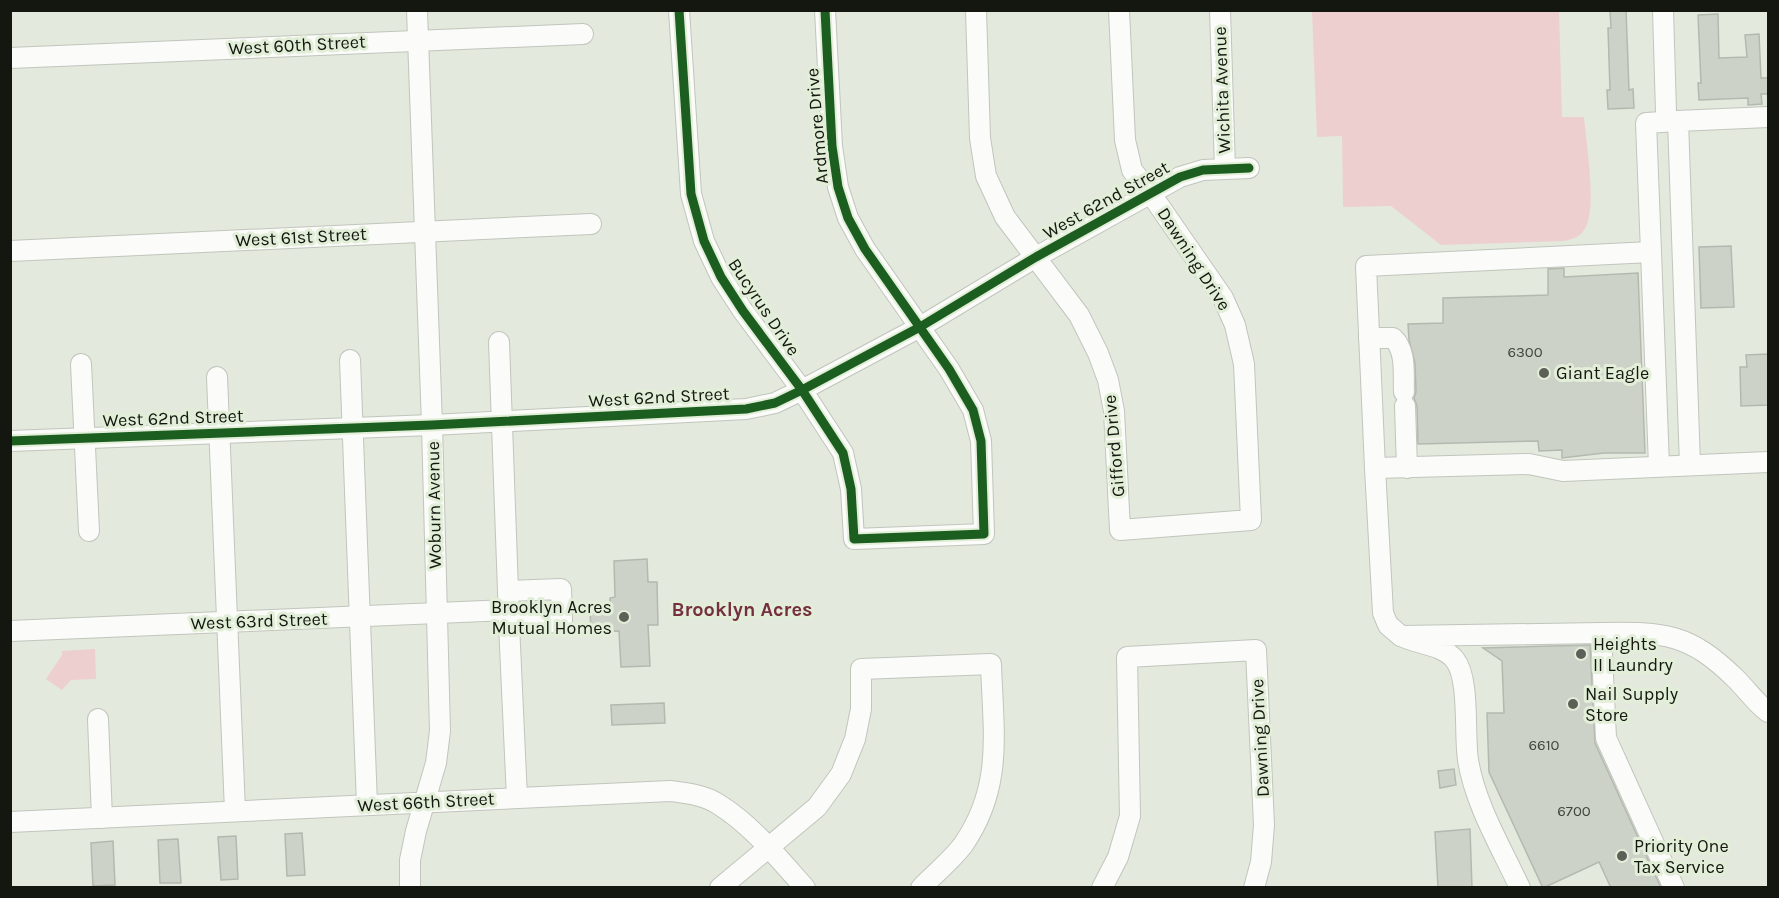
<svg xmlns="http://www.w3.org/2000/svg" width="1779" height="898" viewBox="0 0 1779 898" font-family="Karla,sans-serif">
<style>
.green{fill:#eecfcf}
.building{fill:#cdd2c9;stroke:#b4b9b0;stroke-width:1.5}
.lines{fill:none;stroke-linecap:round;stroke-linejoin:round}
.minor-casing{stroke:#c1c5bc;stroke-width:22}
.minor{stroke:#fbfcfa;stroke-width:20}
.cycleway-casing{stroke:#e2eed8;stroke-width:13}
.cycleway{stroke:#1b5e20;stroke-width:9}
.poi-dot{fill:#5c6057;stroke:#e2eed8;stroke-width:2}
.labels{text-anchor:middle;stroke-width:6;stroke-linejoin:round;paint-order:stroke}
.number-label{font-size:15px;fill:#42473e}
.street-label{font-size:18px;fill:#13170f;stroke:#e2eed8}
.poi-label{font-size:18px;fill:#13170f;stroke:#e2eed8;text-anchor:start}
.neighbourhood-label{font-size:20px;font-weight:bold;fill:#762f41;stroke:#e2eed8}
</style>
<rect width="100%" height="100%" fill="#e3e9dd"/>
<g class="green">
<path d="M1312,11H1559L1562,117H1584C1586,142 1598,211 1584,230C1579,238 1572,239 1564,241L1441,245L1391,206L1343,207L1342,136L1317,137Z"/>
<path d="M95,649L96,679L71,680L62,690L46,679L62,655V651Z"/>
</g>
<g class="building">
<path d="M1610,10H1626L1629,90L1633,89L1634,108L1608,109L1607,90H1610L1608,28H1611Z"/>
<path d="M1718,14L1719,58L1747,57L1745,35L1759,34L1761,78H1768V94H1761L1762,104L1748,105V98L1699,100L1698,83H1701L1698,15Z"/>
<path d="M1731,246L1734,307L1701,308L1699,247Z"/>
<path d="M1564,268V277L1638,273L1645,453H1604L1562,458V450L1539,451L1538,441L1418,444L1417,406L1414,398L1416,392L1415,363L1409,340L1408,324L1443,323V298L1548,295V269Z"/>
<path d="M1768,354V405L1741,406L1740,367H1747L1746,355Z"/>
<path d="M647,559L648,582H657L658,625H648L650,666L621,667L619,631L591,632L590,610L610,609V598L615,597L614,561Z"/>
<path d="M1590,645L1595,743L1661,888H1611L1599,862L1543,888L1489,772L1487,713H1504L1502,661L1483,648Z"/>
<path d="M664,703L665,723L612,725L611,705Z"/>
<path d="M1454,769L1456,785L1440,788L1438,771Z"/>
<path d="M1470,829L1472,888H1438L1435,832Z"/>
<path d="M302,833L305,875L287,876L285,834Z"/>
<path d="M236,836L238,879L221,880L218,837Z"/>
<path d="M178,839L181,883H160L158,840Z"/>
<path d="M113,841L115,885L93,886L91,843Z"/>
</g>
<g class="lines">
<defs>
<g id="minor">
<path d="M679,10L691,194L704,241L721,277L743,311L802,390L843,453L851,489L854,539L984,534L981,441L973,410L949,369L865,249L848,218L838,187L832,146L825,10"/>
<path d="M976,10L980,138L986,176L1005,217L1079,315L1098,353L1108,380L1114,411L1120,530L1251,520L1244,364L1235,325L1223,298L1151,194L1132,170L1125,140L1119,10"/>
<path d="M1220,10L1225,169"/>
<path d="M1663,10L1666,112"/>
<path d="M10,58L583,34"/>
<path d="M10,251L591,224"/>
<path d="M1651,252L1646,123L1678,121"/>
<path d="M1369,338H1393C1407,351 1403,375 1404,392"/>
<path d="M499,342L508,591"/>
<path d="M350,360L367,805"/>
<path d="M81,364L89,531"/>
<path d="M217,377L235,811"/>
<path d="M1405,406L1407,468"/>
<path d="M10,441L432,425L746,409L775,403L802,390L920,327L1036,257L1180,177L1203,170L1249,168"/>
<path d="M1690,465L1678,121L1768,117"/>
<path d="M1375,468L1366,266L1651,252L1659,466"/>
<path d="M561,589L562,622L509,624L508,591Z"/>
<path d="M509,624L517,798"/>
<path d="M10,631L508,610"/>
<path d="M1601,633C1665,632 1689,633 1736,679C1747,690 1756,703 1768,712"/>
<path d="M1401,636L1388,625L1383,613L1375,468L1529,464L1563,471L1768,462"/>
<path d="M98,719L102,818"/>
<path d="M10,822L670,791C686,793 704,795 718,804C752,825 779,859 805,888"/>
<path d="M410,888V860L416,831L436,763L440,731L432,425L417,10"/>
<path d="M720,888L817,807L841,774L855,739L861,709V669L991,664C993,731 1004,786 963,845C951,861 934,874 921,888"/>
<path d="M1102,888L1118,857L1130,816L1127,657L1256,650L1264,825L1261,862L1254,888"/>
<path d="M1520,888C1501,847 1475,804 1468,760C1464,734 1470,679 1455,660C1444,645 1417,644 1401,636L1601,633L1606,738L1674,888"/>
</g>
</defs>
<use href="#minor" class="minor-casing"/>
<use href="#minor" class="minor"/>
<defs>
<g id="cycleway">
<path d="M679,10L691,194L704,241L721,277L743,311L802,390L843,453L851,489L854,539L984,534L981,441L973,410L949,369L865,249L848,218L838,187L832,146L825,10"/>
<path d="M10,441L432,425L746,409L775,403L802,390L920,327L1036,257L1180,177L1203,170L1249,168"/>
</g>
</defs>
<use href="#cycleway" class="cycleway-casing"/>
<use href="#cycleway" class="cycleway"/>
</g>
<g class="poi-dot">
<circle cx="1544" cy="373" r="6"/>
<circle cx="624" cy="617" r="6"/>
<circle cx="1581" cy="654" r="6"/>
<circle cx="1573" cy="704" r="6"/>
<circle cx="1622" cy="856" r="6"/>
</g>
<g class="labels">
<g class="number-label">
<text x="1525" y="357">6300</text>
<text x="1544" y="750">6610</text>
<text x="1574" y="816">6700</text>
</g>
<g class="street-label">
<text transform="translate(297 45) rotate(-3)" y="6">West 60th Street</text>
<text transform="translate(1222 90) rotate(-92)" y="6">Wichita Avenue</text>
<text transform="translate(817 126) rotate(-95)" y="6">Ardmore Drive</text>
<text transform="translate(1106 200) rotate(-29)" y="6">West 62nd Street</text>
<text transform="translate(301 237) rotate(-3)" y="6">West 61st Street</text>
<text transform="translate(1194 259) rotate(57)" y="6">Dawning Drive</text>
<text transform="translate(764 307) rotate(56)" y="6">Bucyrus Drive</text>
<text transform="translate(659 397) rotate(-3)" y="6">West 62nd Street</text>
<text transform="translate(173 418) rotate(-2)" y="6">West 62nd Street</text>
<text transform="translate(1114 446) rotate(-95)" y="6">Gifford Drive</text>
<text transform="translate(434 505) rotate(-91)" y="6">Woburn Avenue</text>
<text transform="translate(259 621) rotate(-2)" y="6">West 63rd Street</text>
<text transform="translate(1260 738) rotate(-93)" y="6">Dawning Drive</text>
<text transform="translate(426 802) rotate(-3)" y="6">West 66th Street</text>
</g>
<g class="poi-label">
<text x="1556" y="379">Giant Eagle</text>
<text x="612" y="613" text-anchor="end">Brooklyn Acres<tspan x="612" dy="21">Mutual Homes</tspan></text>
<text x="1593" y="650">Heights<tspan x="1593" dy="21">II Laundry</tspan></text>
<text x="1585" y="700">Nail Supply<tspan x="1585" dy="21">Store</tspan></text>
<text x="1634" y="852">Priority One<tspan x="1634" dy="21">Tax Service</tspan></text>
</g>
<g class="neighbourhood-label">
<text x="742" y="616">Brooklyn Acres</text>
</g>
</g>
<rect width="1779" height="898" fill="none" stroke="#13170f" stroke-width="24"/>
</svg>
